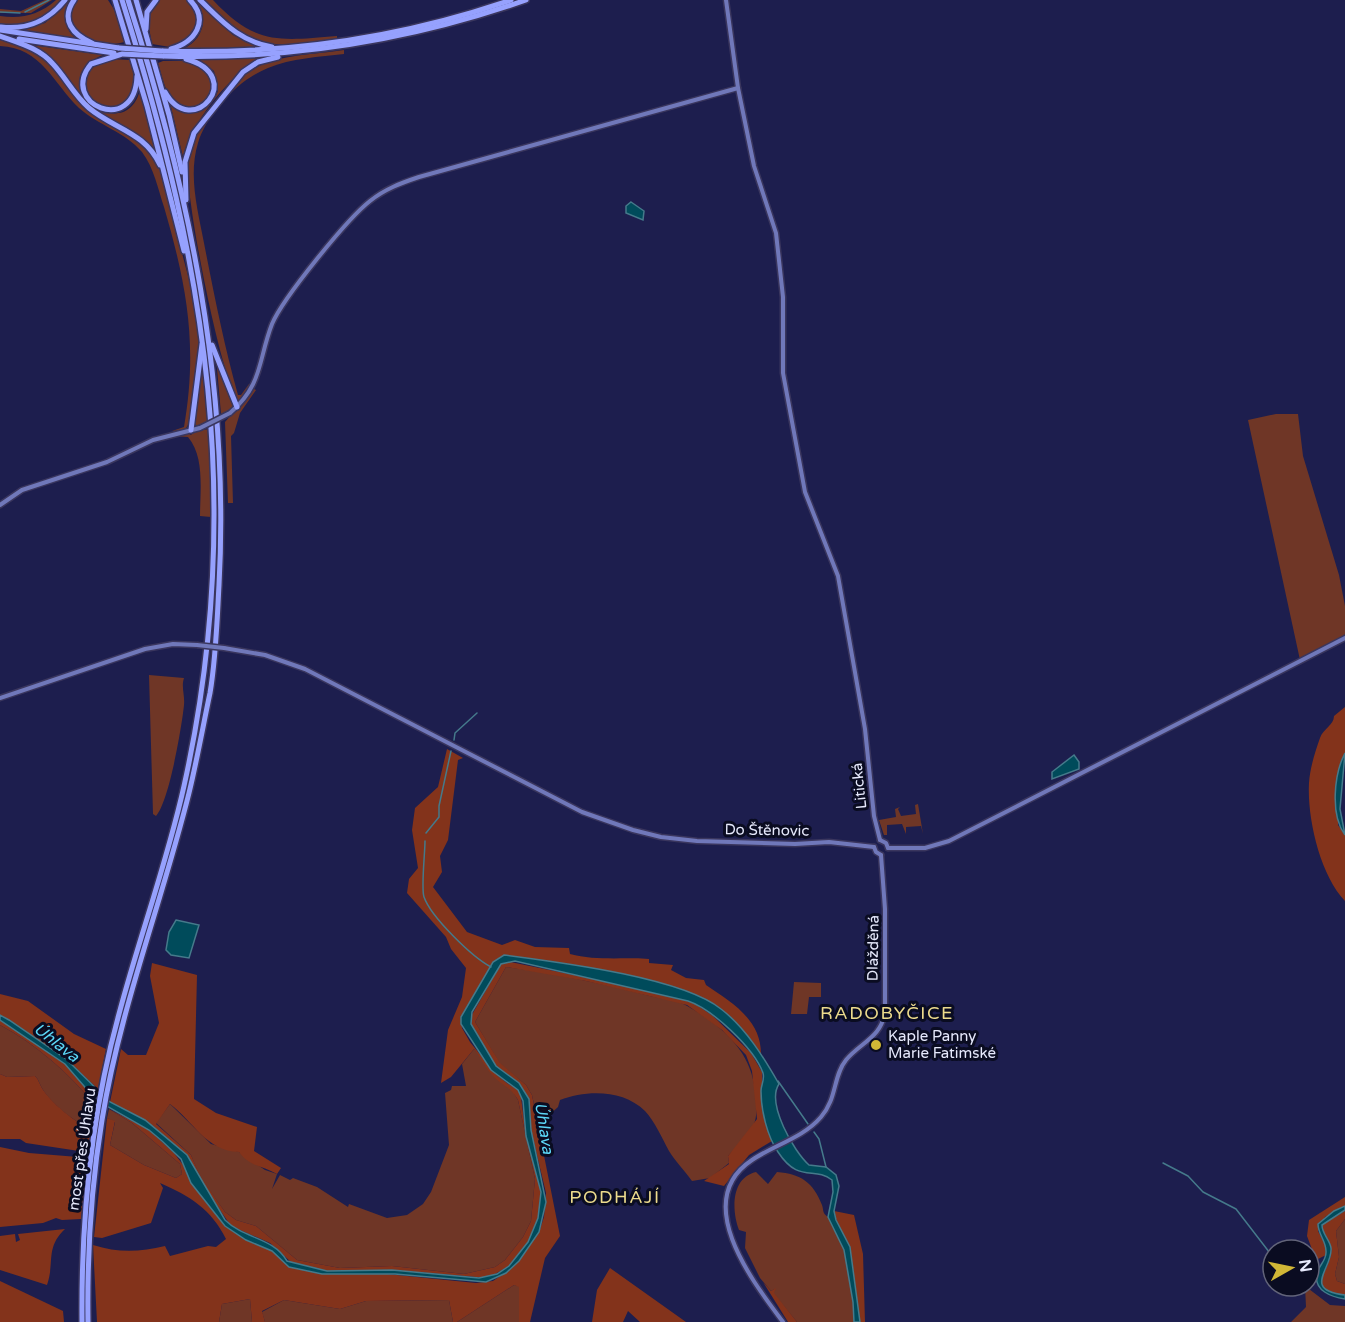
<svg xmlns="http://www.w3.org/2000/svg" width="1345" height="1322" viewBox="0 0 1345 1322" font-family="'Varela Round',sans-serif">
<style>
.green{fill:#6f3626}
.forest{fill:#83331b}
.water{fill:#004b5b;stroke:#457a8b;stroke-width:1.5}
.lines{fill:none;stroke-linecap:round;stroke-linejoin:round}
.stream{stroke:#457a8b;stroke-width:1.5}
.secondary-casing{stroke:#3a365e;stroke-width:7}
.highway-casing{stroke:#3a365e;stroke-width:8}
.secondary{stroke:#7078ba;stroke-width:4}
.highway{stroke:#96a1fe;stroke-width:5}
.secondary-bridge-casing{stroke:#3a365e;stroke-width:7;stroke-linecap:butt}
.highway-bridge-casing{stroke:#3a365e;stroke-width:8;stroke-linecap:butt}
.secondary-bridge{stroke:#7078ba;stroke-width:4}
.highway-bridge{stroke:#96a1fe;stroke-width:5}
.poi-dot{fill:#d1b736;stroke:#0a0c21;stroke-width:2}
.labels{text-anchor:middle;stroke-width:6;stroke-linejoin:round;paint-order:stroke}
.street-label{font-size:15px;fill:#e6e9fc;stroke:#0a0c21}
.poi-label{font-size:15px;fill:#e6e9fc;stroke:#0a0c21;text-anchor:start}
.water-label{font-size:16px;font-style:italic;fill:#5cd7f7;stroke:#0a0c21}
.quarter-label{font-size:18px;letter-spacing:1.5px;fill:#ecdb8d;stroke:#0a0c21}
</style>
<rect width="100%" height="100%" fill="#1d1e4e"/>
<g class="green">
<path d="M45,0H52L31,13H0V9L21,11Z"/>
<path d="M56,0H64C46,20 26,25 0,26V16C22,19 39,15 56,0Z"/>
<path d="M70,0C69,16 58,27 81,42L17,31L45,23Z"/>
<path d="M77,0H108L117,14L127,41C106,49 88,39 72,27L71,9Z"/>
<path d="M159,0H188L193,5L199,22L191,39L170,47L152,44C149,27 145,12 159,0Z"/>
<path d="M195,0L233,35L260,48L183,49C203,40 210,17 195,0Z"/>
<path d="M203,0H213C255,45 278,41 337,36V39C305,44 265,51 237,32C224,24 214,10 203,0Z"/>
<path d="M0,40L28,48L48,61L85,107L140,140L158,163L191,287L199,334V353L189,423L185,430L172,431L184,427C198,345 187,286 164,207C158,189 154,168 142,152C125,132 98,125 79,108C53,83 42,48 0,46Z"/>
<path d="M32,45L103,55C39,81 125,149 140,90L157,152C138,129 110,124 89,105C67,86 58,60 32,45Z"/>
<path d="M344,50V54C320,57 291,58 268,68C238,80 208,112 198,143C188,176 198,211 204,243C214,294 224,345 238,395H241L249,384L252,386L239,402C221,382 182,184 188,156C196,125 224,99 245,74C273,54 311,55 344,50Z"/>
<path d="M265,58C257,62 248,66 241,72C219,90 189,129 183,157L170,103C189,119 209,113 218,91L214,71L200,60Z"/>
<path d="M109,59L131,60C151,129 66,112 90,69Z"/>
<path d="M163,61H188L208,71L213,85L208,100L192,108C166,103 165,86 158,63Z"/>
<path d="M216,357L233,406L229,412L221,414Z"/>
<path d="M203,360L208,421L197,426L193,422L194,415Z"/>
<path d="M254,389L256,390L240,413L234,433L231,436L233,503H228L225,422Z"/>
<path d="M1276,414H1298L1303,456L1339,575L1345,606V637L1300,660L1248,420Z"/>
<path d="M209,429L211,517L200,516C200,491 205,457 188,437L173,436L188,433L191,435L195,431Z"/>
<path d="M149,675L184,678C181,687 185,695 184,705C182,726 169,802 156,816L153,814Z"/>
<path d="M918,804L923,834L921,826L906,827V834L902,824L887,825V835H884L879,820L896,817L895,809L900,807L898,809L901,816L916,814L915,805Z"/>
<path d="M506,967C554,973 603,984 650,996C662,999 679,1000 689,1007C720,1025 748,1048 754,1084C760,1126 756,1126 728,1156L729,1163L710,1178L692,1181C685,1171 675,1161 669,1151C662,1138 655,1122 645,1111C623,1089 586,1090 560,1100L558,1107L546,1118H537L532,1095L526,1085L500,1064L475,1022Z"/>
<path d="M794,982L821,983V997H809L807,1014H791Z"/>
<path d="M0,1025C37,1045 68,1072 95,1105L91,1129C77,1124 49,1102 42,1088C39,1083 39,1080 35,1076L7,1077L0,1074Z"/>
<path d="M474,1049L511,1088L518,1100L535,1179L531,1221L523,1237L505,1260L495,1267L464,1274L392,1266L340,1268L297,1260L256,1226L236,1220L225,1212L200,1177L191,1155L156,1123L170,1104L211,1144L239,1152L265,1170L277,1174L272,1189L280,1175L290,1180L293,1178L317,1187L348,1207L349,1204L387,1218L407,1215L423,1204L431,1192L449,1145L445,1093L451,1090L452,1086H466L462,1064Z"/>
<path d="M109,1109L132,1123L180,1164L182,1174L176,1178L144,1165L110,1145L115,1122L107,1118Z"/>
<path d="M756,1172L768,1184L777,1172C801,1174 813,1182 822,1205C824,1211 822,1213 828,1217L844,1250L853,1302L854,1322H797L773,1293L775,1289L771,1291L760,1278L745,1248L746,1232L739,1230C732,1212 730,1178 756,1172Z"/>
<path d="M1345,1219V1284L1337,1281L1335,1274L1339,1257L1336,1231Z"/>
<path d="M514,1285L519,1286V1322H457Z"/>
<path d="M1305,1286L1330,1305L1345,1306V1322H1291L1306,1307Z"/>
<path d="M250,1299L252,1322H219L222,1304Z"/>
<path d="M284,1300L340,1309L366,1301L449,1300L453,1322H265L262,1312Z"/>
</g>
<g class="forest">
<path d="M1345,707V753L1338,825L1345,835V901C1320,875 1307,818 1309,783C1310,768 1315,752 1320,738C1323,729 1334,725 1334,716Z"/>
<path d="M447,749L463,758L458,760L448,840L440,856L442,872L433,887L467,932L502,945L515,940L535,947L569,948L570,954C595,961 622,957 649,959V963L673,965L671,970L686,978L704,980L706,985C731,1002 761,1019 761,1054C750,1039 736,1021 721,1009C679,977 559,963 504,955L493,962L461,1017L462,1028L470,1042L499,1078L518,1090L521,1097L526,1136L541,1192L538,1218L528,1242L509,1266L488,1278L392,1270L327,1271L292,1263L270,1243L231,1226L197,1177L187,1155L145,1120L110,1102L121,1049L128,1055H146L159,1023L150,976L152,963L197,975L194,1099L216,1113L257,1127L254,1151L281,1168L277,1174C263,1166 250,1167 239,1152C206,1151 194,1122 170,1104L156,1124L191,1155L200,1176L225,1212L236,1220L256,1226L297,1260L340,1268L392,1266L464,1274L495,1267L505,1260L523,1237L531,1221L535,1179L518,1100C510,1086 504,1087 494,1077C486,1069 481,1058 474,1049L451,1077L441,1083L448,1030L462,997L466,968L451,949L446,937L407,893L409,879L418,868L412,830L415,808L438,787Z"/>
<path d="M506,961L652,991L694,1003L713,1016L751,1053L762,1072L763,1106L772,1141L749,1155L724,1186L704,1181L729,1164L728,1156L757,1119L752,1071L746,1055L722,1030L687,1005L586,981L506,967L475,1022L500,1063L526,1085L532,1095L560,1236L545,1258L530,1322H519V1287L514,1285L457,1322H453L449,1300L366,1301L340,1309L284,1300L262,1311L265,1322H252L250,1299L222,1304L219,1322H97L93,1245C118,1253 140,1252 165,1246L170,1256L208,1246L216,1247L226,1239C211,1209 190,1196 160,1183L163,1188L151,1223L102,1238L94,1237L107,1118L115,1121L110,1145L144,1165L176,1178L182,1174L180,1164L132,1123L109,1109L149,1130L174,1153L187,1170L191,1183L225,1226L246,1240L272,1251L290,1267L322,1274L377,1273L476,1283L493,1281L512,1268L539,1232L544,1217L546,1193L531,1130L529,1099L519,1083L496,1066L472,1028L470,1018L501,964Z"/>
<path d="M0,994L28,1001L74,1034L106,1049L98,1089L66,1059L0,1015Z"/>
<path d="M0,1020L65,1064L96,1100L95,1105C68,1072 37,1045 0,1025Z"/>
<path d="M0,1074L7,1077L35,1076C39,1080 39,1083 42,1088C49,1101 78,1125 91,1129L81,1219L62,1220L56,1218L43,1223L0,1227V1147L29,1153L78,1157L79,1151L26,1143L20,1139H0Z"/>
<path d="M1345,1197V1206L1325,1217L1318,1231L1327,1248L1326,1255L1316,1260L1307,1236L1309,1220Z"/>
<path d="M834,1211L854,1215L863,1254L865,1322H860L850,1247L838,1227Z"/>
<path d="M1345,1211V1219L1336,1231L1339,1257L1335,1274L1337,1281L1345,1284V1295C1301,1290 1334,1268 1331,1248C1329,1240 1322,1234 1322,1225Z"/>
<path d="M65,1229C45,1248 55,1262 47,1285L0,1270V1236L15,1234L16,1242L20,1240L18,1234Z"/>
<path d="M610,1268L686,1322H640L628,1311L623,1322H592L597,1290Z"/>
<path d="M0,1281L63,1311L64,1322H0Z"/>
<path d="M763,1282L771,1291L776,1288L774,1293L797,1322H788Z"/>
</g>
<g class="water">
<path d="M631,202L644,211L643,220L626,213V206Z"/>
<path d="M1345,753L1340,809L1345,835C1330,815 1334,774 1345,753Z"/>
<path d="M1074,755L1079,762V769L1052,779V772Z"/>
<path d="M176,920L199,925L189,958L171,955L166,950L169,932Z"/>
<path d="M504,955C557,962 681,977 721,1009C746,1028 764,1058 779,1084C766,1103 794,1152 809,1165L826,1167L836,1175L839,1186L834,1211L836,1220L850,1247L860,1322H854L853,1302L844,1250L828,1217L833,1192L832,1180C814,1166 799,1184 778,1152C767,1136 761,1110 761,1091C761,1085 765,1079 763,1073C754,1048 712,1009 688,1001L515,961L501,964L472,1012L471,1024L496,1066L519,1083L529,1099L531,1130L546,1202L539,1232L519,1261L506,1273L486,1282L395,1274H322L289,1267L272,1251L246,1240L225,1226L191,1183L181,1159L162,1141L149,1130L96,1100L65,1064L0,1020V1015L9,1020L66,1059L110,1102L145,1120L187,1155L225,1220C244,1239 273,1237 287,1261L327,1271L392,1270L479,1278L497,1274L509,1266L528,1242L538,1218L541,1192L526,1136L523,1101L518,1090L491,1070L461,1024V1017L493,962Z"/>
<path d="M1345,1206V1210L1322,1225C1322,1234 1330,1240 1331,1248C1333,1268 1301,1290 1345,1295V1299C1332,1297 1313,1291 1317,1273C1319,1265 1327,1260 1326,1251C1326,1241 1318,1234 1318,1224L1334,1211Z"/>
</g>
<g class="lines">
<g class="stream">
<path d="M0,12L20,13"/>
<path d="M25,12L49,0"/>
<path d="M454,740L455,733L477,713"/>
<path d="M426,833L439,817V806L451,751"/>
<path d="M425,841C425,853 421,888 424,897C431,917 472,957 491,967"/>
<path d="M778,1081L808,1124"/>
<path d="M814,1132L819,1139L826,1167"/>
<path d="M1163,1163L1188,1176L1203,1192L1236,1209L1273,1257"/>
<path d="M1309,1273L1317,1274"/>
</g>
<defs>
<g id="secondary">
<path d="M726,0L738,88L754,166L776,233L783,297V373L805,492L838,576L865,729L874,816L880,840"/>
<path d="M230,413C263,385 258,360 272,324C283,298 347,219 370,201C385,189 401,183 419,177L738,88"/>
<path d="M0,505L22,490L107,462L153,440L200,428"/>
<path d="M224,648L265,655L305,669L582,812L633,830L661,837L697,841L795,844L829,842L874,847"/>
<path d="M0,698L145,649L173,644L197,645"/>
<path d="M880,840L886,843L888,848"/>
<path d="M874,847L876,852L881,855"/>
<path d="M888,848H925L949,841L1345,638"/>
<path d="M783,1322C753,1282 690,1201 752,1160C774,1145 803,1138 821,1117C837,1099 833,1076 846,1060C861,1042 881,1038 885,1012V909L881,855"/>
</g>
<g id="highway">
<path d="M74,0C60,20 73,35 92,43"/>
<path d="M115,0L147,106L184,251"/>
<path d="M136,0L169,115L182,172"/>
<path d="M200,0C223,22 239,41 272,47"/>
<path d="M1,27C28,30 48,21 65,0"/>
<path d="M146,29L147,12L156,0"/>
<path d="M0,30L119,48"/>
<path d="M0,36C19,43 39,48 53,64C66,78 74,95 89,108C114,129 145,132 160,165"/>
<path d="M19,39L114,53"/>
<path d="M171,49C195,42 210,21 190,0"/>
<path d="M162,51C280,55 398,39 511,0"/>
<path d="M122,54L91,64C58,104 135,137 137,76"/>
<path d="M163,56C288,60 409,41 526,0"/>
<path d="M165,92C192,141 248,76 186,59"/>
<path d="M186,200L185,162L194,133L243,72L258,62L278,57"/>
<path d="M212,345L237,407"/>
<path d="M191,430L202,344"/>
<path d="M82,1322C81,1218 91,1115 119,1014C139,938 167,863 184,786C246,508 206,267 122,0"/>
<path d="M88,1322C87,1254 91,1187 102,1120C120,1008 162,902 189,793C197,760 203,726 210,693C216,658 217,621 219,585C230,386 189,189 128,0"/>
</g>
</defs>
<use href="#secondary" class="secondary-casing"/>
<use href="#highway" class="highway-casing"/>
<use href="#secondary" class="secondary"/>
<use href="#highway" class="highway"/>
<defs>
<g id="secondary-bridge">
<path d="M200,428L230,413"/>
<path d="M197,645L224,648"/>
</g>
<g id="highway-bridge">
<path d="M119,48L162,51"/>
<path d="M122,54L163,56"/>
</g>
</defs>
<use href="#secondary-bridge" class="secondary-bridge-casing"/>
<use href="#highway-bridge" class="highway-bridge-casing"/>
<use href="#secondary-bridge" class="secondary-bridge"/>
<use href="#highway-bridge" class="highway-bridge"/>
</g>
<circle class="poi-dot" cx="876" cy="1045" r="6"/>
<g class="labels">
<g class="street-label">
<text transform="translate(859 786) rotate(-96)" y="5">Litická</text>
<text transform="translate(767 830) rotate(1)" y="5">Do Štěnovic</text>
<text transform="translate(873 948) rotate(-89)" y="5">Dlážděná</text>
<text transform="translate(82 1149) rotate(-82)" y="5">most přes Úhlavu</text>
</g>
<g class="poi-label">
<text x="888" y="1041">Kaple Panny<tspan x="888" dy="17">Marie Fatimské</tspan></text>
</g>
<g class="water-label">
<text transform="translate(57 1042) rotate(38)" y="6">Úhlava</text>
<text transform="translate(545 1128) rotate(81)" y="6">Úhlava</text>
</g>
<g class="quarter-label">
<text x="887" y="1019">RADOBYČICE</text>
<text x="615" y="1203">PODHÁJÍ</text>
</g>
</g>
<g transform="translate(1291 1268) rotate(81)"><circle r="28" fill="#0a0c21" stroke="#626479" stroke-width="1.5"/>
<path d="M0-4.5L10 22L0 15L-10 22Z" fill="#d1b736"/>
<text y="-9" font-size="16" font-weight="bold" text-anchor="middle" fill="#e6e9fc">N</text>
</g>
</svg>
